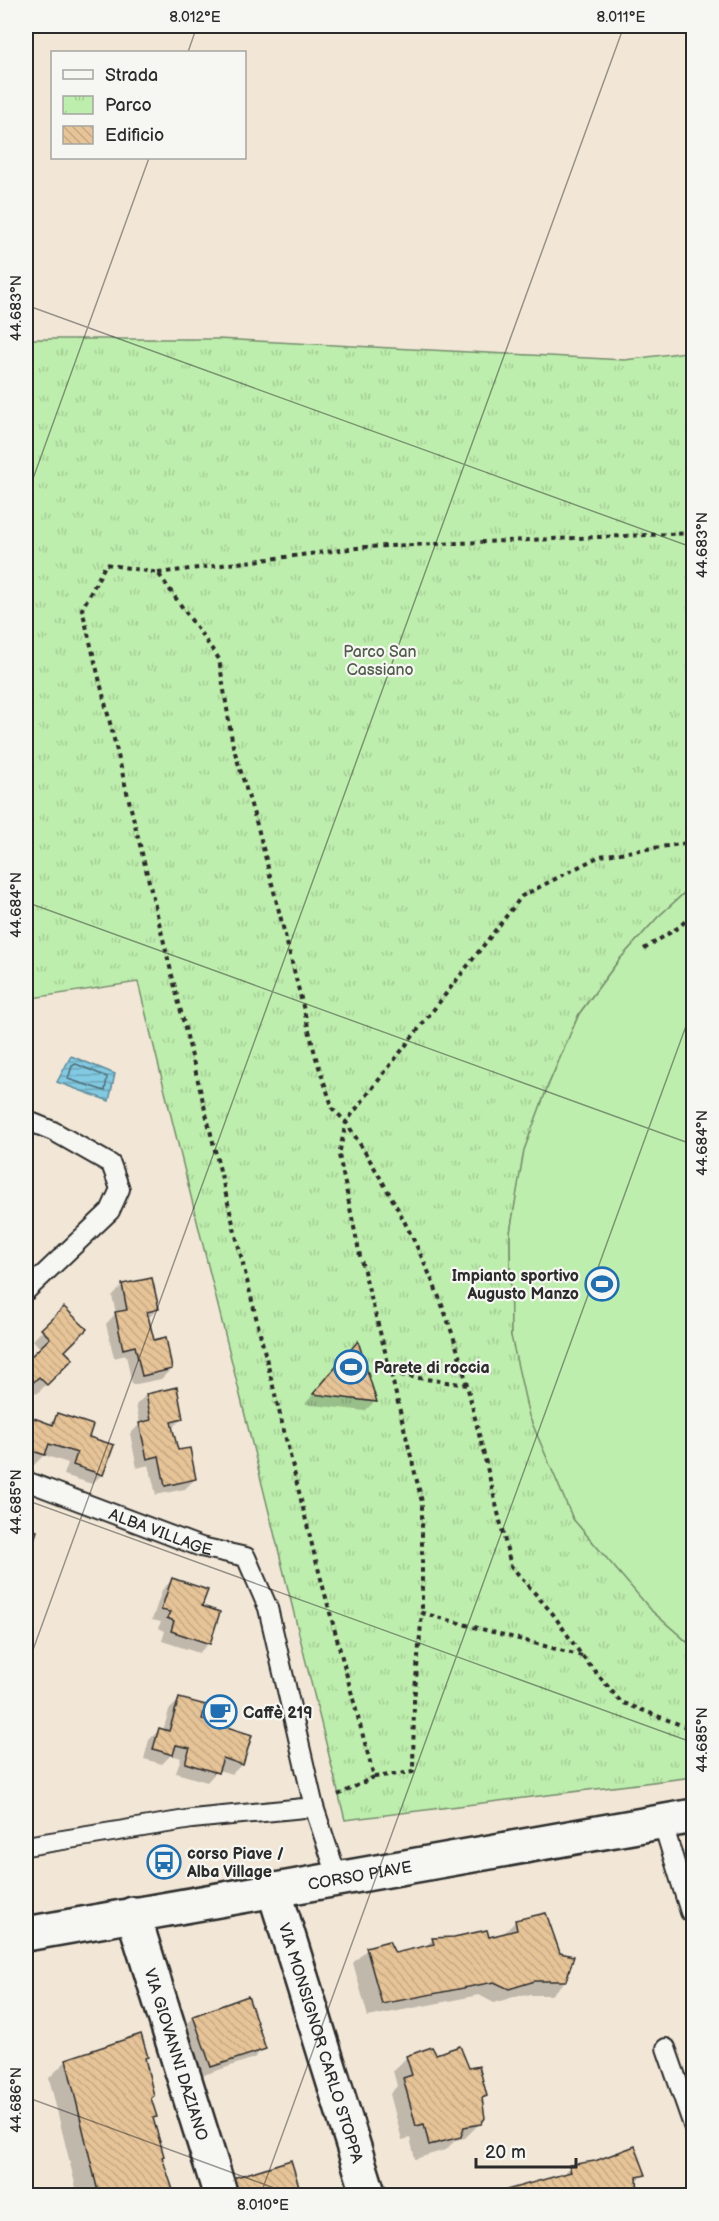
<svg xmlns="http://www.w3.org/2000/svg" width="719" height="2221" viewBox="0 0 719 2221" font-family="'Balsamiq Sans',sans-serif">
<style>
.park{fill:url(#park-tufts);stroke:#748c6c;stroke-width:1.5}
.pitch{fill:#beeead;stroke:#748c6c;stroke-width:1.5}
.water{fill:url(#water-rules);stroke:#5f8a99;stroke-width:1.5}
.shadow{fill:#0003}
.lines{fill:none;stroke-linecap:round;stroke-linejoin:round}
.shore{stroke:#4e6b74;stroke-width:1.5}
.building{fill:url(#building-back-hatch);stroke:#2b2b2b;stroke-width:1.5}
.lane-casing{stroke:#2b2b2b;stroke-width:22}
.street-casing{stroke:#2b2b2b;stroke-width:38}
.path{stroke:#2b2b2b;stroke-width:4;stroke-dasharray:4.5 4.5;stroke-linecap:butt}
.lane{stroke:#f6f6f2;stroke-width:18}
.street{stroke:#f6f6f2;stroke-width:33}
.ticks{fill:none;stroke:#2b2b2b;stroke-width:1.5;stroke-opacity:0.45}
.labels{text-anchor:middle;stroke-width:4.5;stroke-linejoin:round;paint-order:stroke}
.park-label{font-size:16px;fill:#505c4c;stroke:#f6f6f2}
.poi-label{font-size:16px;font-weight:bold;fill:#2b2b2b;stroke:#f6f6f2;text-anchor:start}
.street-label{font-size:16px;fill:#2b2b2b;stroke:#f6f6f2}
.neatline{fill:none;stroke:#2b2b2b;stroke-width:2}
.ticks-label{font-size:15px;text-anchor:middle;fill:#2b2b2b}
</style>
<defs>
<pattern id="park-tufts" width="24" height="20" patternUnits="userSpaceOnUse" patternTransform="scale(1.5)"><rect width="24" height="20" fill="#beeead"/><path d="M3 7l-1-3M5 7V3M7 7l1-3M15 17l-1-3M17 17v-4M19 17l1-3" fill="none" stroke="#a3cc95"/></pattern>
<pattern id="water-rules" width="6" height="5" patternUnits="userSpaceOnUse" patternTransform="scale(1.5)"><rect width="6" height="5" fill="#82cae2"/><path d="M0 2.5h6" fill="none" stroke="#6ba4b7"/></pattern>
<pattern id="building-back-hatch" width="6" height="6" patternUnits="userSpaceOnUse" patternTransform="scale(1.5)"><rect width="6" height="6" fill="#e7c498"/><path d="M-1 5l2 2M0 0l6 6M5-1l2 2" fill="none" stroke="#c6a983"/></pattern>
</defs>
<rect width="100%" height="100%" fill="#f2e7d7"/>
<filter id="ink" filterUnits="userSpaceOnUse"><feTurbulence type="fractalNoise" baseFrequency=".0167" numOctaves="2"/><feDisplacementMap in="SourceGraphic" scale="12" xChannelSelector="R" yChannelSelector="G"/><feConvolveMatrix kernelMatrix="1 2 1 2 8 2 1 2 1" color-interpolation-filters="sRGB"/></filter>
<g filter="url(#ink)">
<path class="park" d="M26,339H217L625,360L693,351V885L658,917L619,960L579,1014L548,1086L525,1150L510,1233L511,1336L652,1611L693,1647V1777L345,1820L138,982L26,999Z"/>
<path class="pitch" d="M693,885V1647L652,1611L573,1519L529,1416L511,1336L510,1233L524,1150L548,1086L579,1014L619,960L658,917Z"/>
<path class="water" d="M71,1056L115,1074L109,1101L57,1082Z"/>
<g class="shadow">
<path d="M122,1286L158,1309L147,1319L153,1342L171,1369L161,1379L132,1385L126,1355L114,1358L106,1324L116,1313L112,1296Z"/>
<path d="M64,1309L62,1351L71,1359L37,1394L28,1385L26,1387V1356L29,1360L41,1349L33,1340Z"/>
<path d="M357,1343L375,1401L365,1411L305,1404Z"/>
<path d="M146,1395L182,1419L171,1429L177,1452L195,1479L185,1489L156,1495L149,1465L137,1468L130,1434L140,1424L136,1405Z"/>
<path d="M58,1415L87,1438L102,1474L92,1484L64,1475L68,1463L44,1455L34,1465L26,1462V1417L48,1425Z"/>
<path d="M172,1580L201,1607L209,1643L199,1653L162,1641L165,1631L158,1628L161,1622L152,1620L162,1590Z"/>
<path d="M179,1700L242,1764L232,1774L218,1770L207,1782L176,1773L181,1758L171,1755L162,1764L144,1759L149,1740L159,1730L163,1731L169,1710Z"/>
<path d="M516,1921L565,1981L551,1995H520L494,2003L479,1995L368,2017L353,1963L367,1949L394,1954L424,1948L433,1939H488L502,1935Z"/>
<path d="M194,2017L264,2048L254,2058L201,2076L184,2027Z"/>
<path d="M147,2056L144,2059L149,2099L155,2116L152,2119L160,2158L173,2196H78L49,2078L67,2060Z"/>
<path d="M435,2056L468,2070L485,2096L481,2100L480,2123L465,2138L456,2140L445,2150L415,2159L410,2138L402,2140L390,2094L397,2086L393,2071L407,2057Z"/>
<path d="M570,2167L644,2174L636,2182L559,2177Z"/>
</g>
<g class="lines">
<path class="shore" d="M76,1064L107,1077L105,1091L68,1079L72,1066Z"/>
</g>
<g class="building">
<path d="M152,1278L159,1309L147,1312L154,1340L166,1337L172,1369L142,1376L135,1346L123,1349L115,1312L127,1310L122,1284Z"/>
<path d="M64,1307L87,1329L65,1351L73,1359L47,1385L39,1377L26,1389V1354L29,1358L50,1338L41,1329Z"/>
<path d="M358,1341L377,1402L313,1394Z"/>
<path d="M177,1387L183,1419L171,1422L178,1450L190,1448L196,1479L165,1486L159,1456L147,1459L139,1423L151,1420L146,1394Z"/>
<path d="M57,1413L93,1425L89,1437L114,1445L103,1475L73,1465L77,1453L49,1444L45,1455L26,1449V1415L53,1425Z"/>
<path d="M26,1527L37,1531L27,1561L26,1560Z"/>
<path d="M172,1578L208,1590L202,1606L220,1612L210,1644L171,1631L174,1621L167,1618L170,1612L161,1610Z"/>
<path d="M179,1698L206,1705L202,1719L252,1735L243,1765L223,1758L218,1773L185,1763L190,1748L176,1745L173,1755L153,1749L159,1728L169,1731Z"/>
<path d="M546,1913L560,1953L574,1956L566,1981H535L509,1989L494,1982L382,2004L366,1947L389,1941L395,1953L434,1944L432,1938L454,1937L487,1930L489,1937L517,1930L515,1920Z"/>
<path d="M248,1996L266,2049L211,2067L193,2016Z"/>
<path d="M141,2034L148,2057L145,2058L154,2096L151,2098L157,2117L153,2118L164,2156L162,2157L175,2196H99L66,2059Z"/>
<path d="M460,2046L469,2068L479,2066L487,2096L482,2098L485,2118L481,2124L464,2127L461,2137L429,2145L424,2124L416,2126L403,2078L412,2075L406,2056L432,2047L436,2054Z"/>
<path d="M635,2146L646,2175L637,2177L638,2196H485L571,2172L569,2165L595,2161Z"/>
<path d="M291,2160L302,2196H239L233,2178Z"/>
</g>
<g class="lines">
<defs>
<g id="lane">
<path d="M26,1120L53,1131L111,1164L120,1189L110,1211L26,1291"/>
<path id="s1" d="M26,1481L201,1547L246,1557L268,1608L314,1807L192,1819L26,1846"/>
<path d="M314,1807L338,1879"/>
<path d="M662,1821L690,1912"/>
<path d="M666,2048L694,2128"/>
</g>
<g id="street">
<path id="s2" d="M274,1890L369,2196"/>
<path id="s3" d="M133,1914L221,2196"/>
<path id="s4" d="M26,1934L694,1816"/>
</g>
</defs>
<use href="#lane" class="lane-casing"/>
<use href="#street" class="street-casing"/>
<g class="path">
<path d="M158,573L365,547L694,533"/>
<path d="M644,949L679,927L694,913"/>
<path d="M391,1374L422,1502V1613"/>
<path d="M467,1385C444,1290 399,1204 346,1122L522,896L600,856L694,842"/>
<path d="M582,1656L422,1613L414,1701L413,1772L374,1777L314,1553L82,609L106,564L158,573L219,659L233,746L258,828L316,1058L333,1109L346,1122L339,1155L360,1256L391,1374L467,1385L511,1566L553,1614L582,1656L621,1702L694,1730"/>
<path d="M338,1795L374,1777"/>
</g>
<use href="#lane" class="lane"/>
<use href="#street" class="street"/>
</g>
</g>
<path class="ticks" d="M188,52L197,26M26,305L694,548M26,498L149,158M26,902L694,1145M26,1500L694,1743M26,1669L624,26M26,2097L296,2196M260,2196L694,1004M686,2196L694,2175"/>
<defs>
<symbol id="stadium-ring" viewBox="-11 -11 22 22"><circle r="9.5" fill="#f6f6f2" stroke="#1f6fb2" stroke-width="1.5"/><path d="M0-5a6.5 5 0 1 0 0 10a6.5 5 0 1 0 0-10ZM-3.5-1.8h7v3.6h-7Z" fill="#1f6fb2"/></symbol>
<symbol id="cafe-ring" viewBox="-11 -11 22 22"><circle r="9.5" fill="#f6f6f2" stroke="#1f6fb2" stroke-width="1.5"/><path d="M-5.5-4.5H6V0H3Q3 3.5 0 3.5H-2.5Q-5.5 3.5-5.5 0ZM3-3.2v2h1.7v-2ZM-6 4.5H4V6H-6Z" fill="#1f6fb2"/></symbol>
<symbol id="bus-ring" viewBox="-11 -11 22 22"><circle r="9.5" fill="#f6f6f2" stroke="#1f6fb2" stroke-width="1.5"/><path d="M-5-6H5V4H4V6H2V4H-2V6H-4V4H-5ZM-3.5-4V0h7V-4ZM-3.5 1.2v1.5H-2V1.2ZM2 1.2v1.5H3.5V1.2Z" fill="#1f6fb2"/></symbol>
</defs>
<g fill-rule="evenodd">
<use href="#stadium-ring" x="583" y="1265" width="38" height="38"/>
<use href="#stadium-ring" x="332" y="1348" width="38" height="38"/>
<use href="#cafe-ring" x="201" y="1693" width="38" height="38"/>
<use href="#bus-ring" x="145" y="1843" width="38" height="38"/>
</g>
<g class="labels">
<g class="park-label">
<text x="380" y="657">Parco San<tspan x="380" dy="18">Cassiano</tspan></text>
</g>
<g class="poi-label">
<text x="579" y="1281" text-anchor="end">Impianto sportivo<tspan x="579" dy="18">Augusto Manzo</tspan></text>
<text x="374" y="1373">Parete di roccia</text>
<text x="243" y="1718">Caffè 219</text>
<text x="187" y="1859">corso Piave /<tspan x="187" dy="18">Alba Village</tspan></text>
</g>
<g class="street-label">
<text dy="6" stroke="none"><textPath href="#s1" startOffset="144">ALBA VILLAGE</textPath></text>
<text dy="6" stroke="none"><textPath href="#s4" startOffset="339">CORSO PIAVE</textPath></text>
<text dy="6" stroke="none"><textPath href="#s2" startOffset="160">VIA MONSIGNOR CARLO STOPPA</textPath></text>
<text dy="6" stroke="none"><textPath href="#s3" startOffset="147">VIA GIOVANNI DAZIANO</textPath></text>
</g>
</g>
<rect width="719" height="2221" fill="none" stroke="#f6f6f2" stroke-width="66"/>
<rect x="51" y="51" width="195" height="108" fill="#f6f6f2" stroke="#a5a5a2" stroke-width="1.5"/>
<rect x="63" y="70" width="30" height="9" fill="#f6f6f2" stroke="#a5a5a2" stroke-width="1.5"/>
<text x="105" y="81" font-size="18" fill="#2b2b2b">Strada</text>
<rect x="63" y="96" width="30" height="18" fill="url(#park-tufts)" stroke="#a5a5a2" stroke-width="1.5"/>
<text x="105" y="111" font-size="18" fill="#2b2b2b">Parco</text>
<rect x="63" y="126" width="30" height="18" fill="url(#building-back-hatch)" stroke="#a5a5a2" stroke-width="1.5"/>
<text x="105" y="141" font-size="18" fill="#2b2b2b">Edificio</text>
<path d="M476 2158v9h100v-9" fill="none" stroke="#2b2b2b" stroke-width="3"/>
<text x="485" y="2158" font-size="18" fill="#2b2b2b" stroke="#f6f6f2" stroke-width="4.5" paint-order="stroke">20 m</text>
<rect x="33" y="33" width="653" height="2155" class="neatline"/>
<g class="ticks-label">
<text x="195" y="22">8.012°E</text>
<text x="621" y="22">8.011°E</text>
<text transform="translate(16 308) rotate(-90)" y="5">44.683°N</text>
<text transform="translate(702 545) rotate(-90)" y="5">44.683°N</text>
<text transform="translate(16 905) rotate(-90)" y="5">44.684°N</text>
<text transform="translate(702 1143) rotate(-90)" y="5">44.684°N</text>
<text transform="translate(16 1502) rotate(-90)" y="5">44.685°N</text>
<text transform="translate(702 1740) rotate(-90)" y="5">44.685°N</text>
<text transform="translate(16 2100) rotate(-90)" y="5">44.686°N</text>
<text x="263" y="2210">8.010°E</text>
</g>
</svg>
